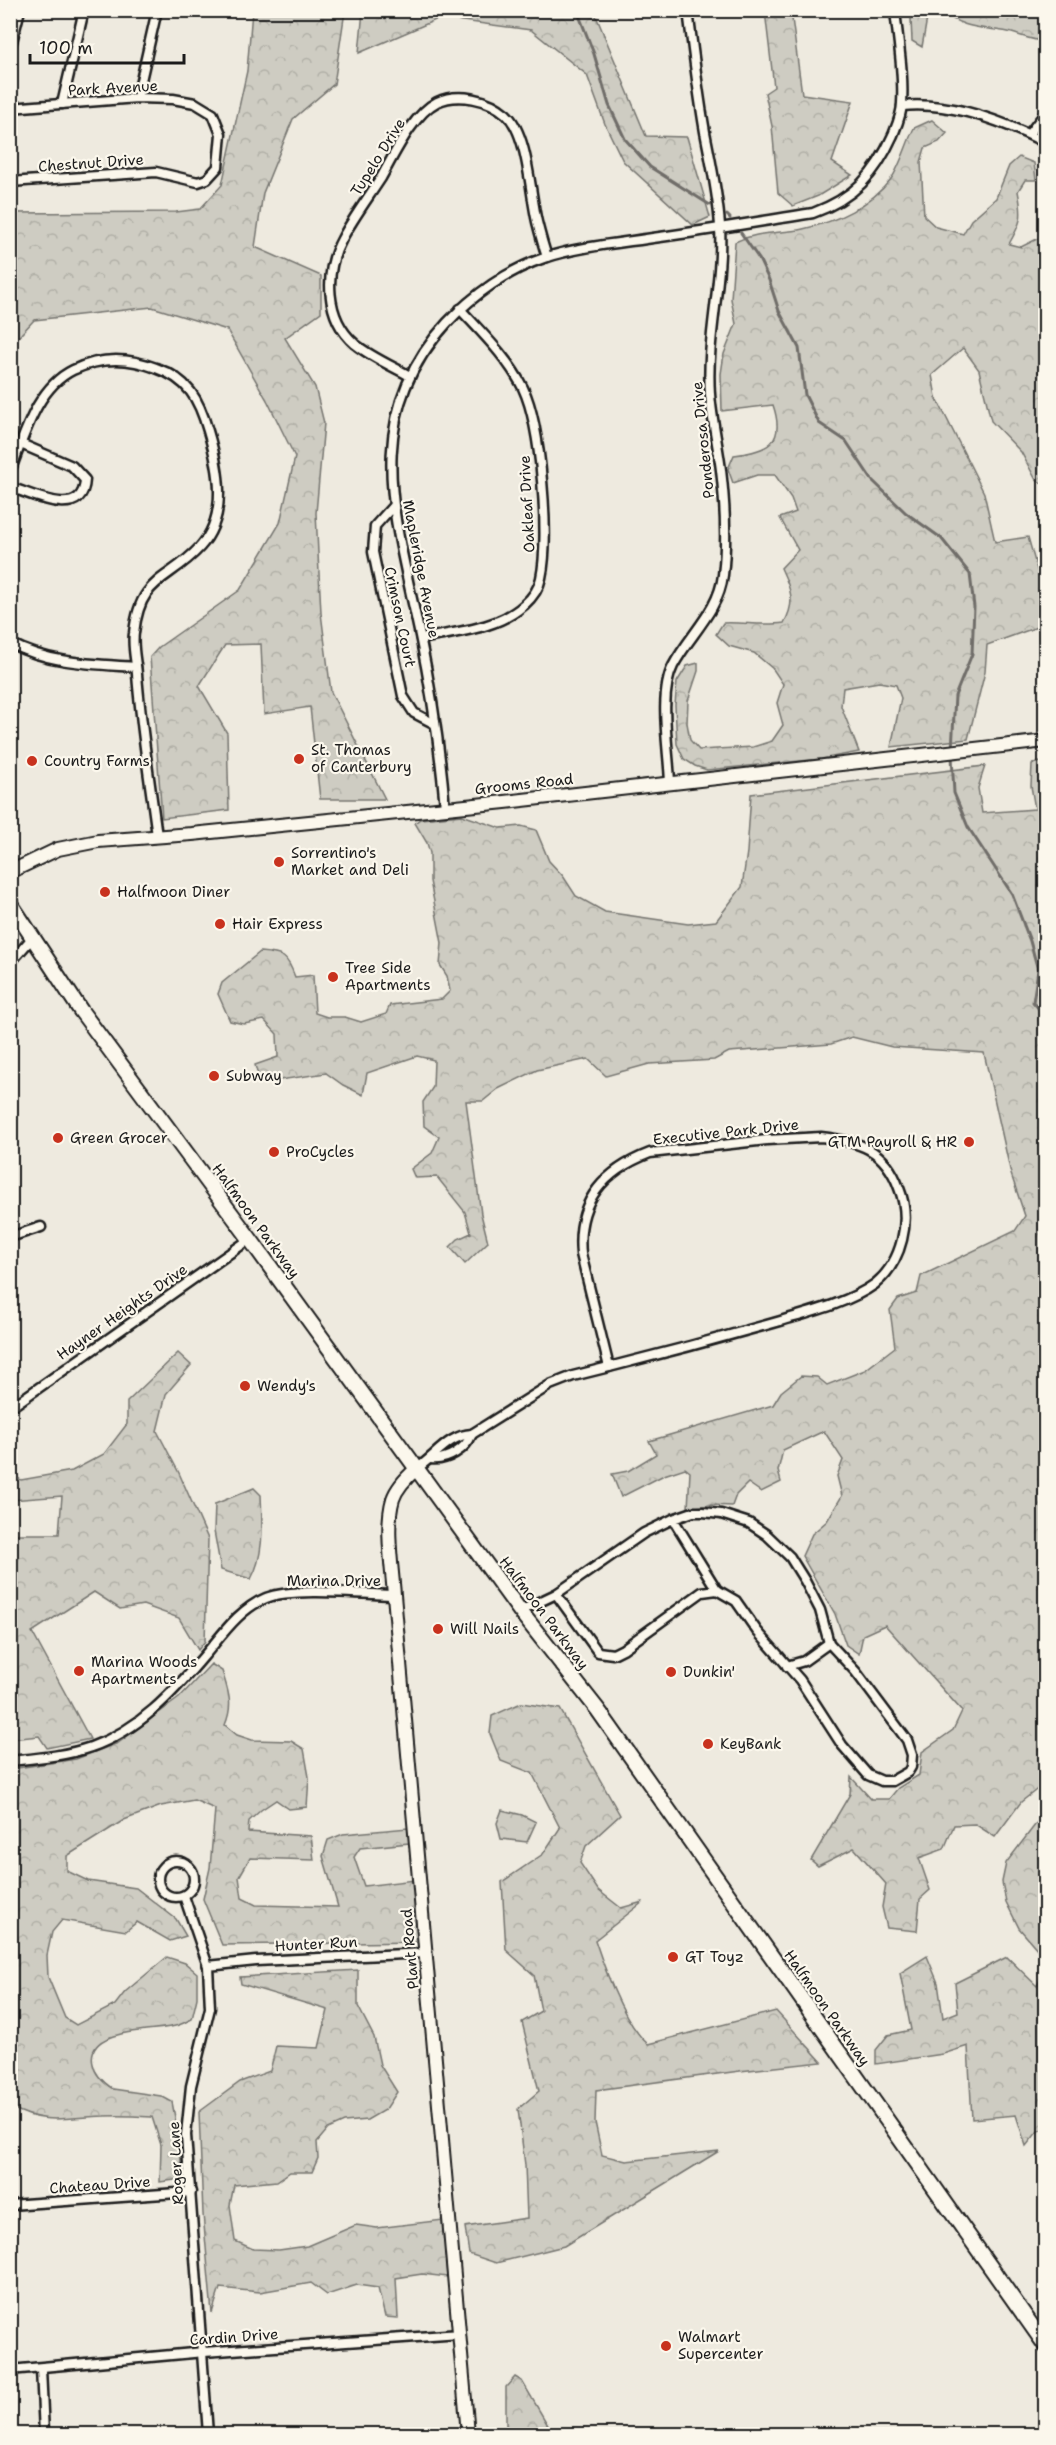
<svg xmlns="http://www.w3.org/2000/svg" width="1056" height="2445" viewBox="0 0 1056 2445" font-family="'Shantell Sans',sans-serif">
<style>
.forest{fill:url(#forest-crowns);stroke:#75746f;stroke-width:1.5}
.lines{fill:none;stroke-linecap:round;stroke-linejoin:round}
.stream{stroke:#6f6d69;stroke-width:3}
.street-casing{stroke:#1c1c1c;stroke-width:13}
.secondary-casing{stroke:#1c1c1c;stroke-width:16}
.primary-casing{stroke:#1c1c1c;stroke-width:18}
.street{stroke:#fbf7ec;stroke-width:8}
.secondary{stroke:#fbf7ec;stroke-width:12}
.primary{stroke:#fbf7ec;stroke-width:14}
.poi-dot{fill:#c8321e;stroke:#fbf7ec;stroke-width:2}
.labels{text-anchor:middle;stroke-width:4.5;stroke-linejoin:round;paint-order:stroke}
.street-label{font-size:15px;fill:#1c1c1c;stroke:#fbf7ec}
.poi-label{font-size:15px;fill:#1c1c1c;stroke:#fbf7ec;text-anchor:start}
</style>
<defs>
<pattern id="forest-crowns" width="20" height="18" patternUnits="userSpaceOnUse" patternTransform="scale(1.5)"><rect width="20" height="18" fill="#ceccc2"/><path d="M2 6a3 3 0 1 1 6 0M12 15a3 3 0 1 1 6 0" fill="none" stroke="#b0afa6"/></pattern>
</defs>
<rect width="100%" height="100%" fill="#eeeadf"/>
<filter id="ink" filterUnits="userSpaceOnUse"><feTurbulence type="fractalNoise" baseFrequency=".0167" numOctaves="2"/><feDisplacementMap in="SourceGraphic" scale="12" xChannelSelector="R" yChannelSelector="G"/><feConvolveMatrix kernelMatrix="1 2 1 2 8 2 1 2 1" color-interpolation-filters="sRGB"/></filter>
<g filter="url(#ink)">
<g class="forest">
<path d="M252,11H345L334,84L293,119L263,193L255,247L321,276V312L285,338L315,387L324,423L316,513L321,613L331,692L385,799H320L310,707L264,714L261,644L225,645L199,686L227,733L229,810L162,818L150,657L159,647L240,590L280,523L295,457L268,402L227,330L152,307L34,320L11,345V213L176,212L200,209L222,185L247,71Z"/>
<path d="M363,11H594L646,136L687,137L710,217L693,225L623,161L605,124L587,75L531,30L440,18L359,53Z"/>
<path d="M765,11H791L802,94L853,101L832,162L852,175L818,196L793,206L778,193L772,126L765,93L774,87Z"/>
<path d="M914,11H932L927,18L922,47L912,41L911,19Z"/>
<path d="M941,11H1045V41C1033,41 1020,35 1008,32C981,27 963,29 941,11Z"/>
<path d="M932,120L947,133L939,142L925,148L921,162L924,216L936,227L963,234L971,220L996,198L1009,166L1019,157L1034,163L1036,180H1025L1018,191C1023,217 1022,221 1009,244L1021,247L1045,235V485L1036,480L1021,452L991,421L979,370L963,348L932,375L936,397L984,493L995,542L1028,537L1042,587L1040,626L987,645L985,672L968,739L891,747L901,698L896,685L879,682L843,688L841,706L859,752L821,759L707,770L695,766L684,759L677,744L675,705L677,682L687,666L698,663V671L688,701L687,723L690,740L699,750L753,747L772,741L783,725L777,703L783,684L773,669L754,653L729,646L716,634L723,623C744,622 763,626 784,623C796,602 791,589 781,568L798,550L780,518L796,512L791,498L775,475H757L733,483L728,469L734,455C768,451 786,443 773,405L722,411L721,374L724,354L736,324L731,299L735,242C758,231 780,234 803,229C836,222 871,205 891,179C900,167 907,142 914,128Z"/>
<path d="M1045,761V1783L1021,1802L995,1837L975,1824L954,1825L944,1849L919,1858L930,1890L920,1899L917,1931L887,1928L882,1907L886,1884L854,1848L818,1866L811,1860L850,1794L851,1777L871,1799H889L898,1788L919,1775L922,1752L953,1730L962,1711L885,1625L863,1635L859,1654L846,1645L835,1614L802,1556L812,1534L827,1521L842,1496L837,1476L843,1460L824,1431L783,1450L778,1471L781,1482L761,1492L748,1483L736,1495L732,1506L711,1505L688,1508L690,1472L685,1468L664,1475L621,1497L612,1474L628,1471L656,1454L649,1441L773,1405L781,1392L801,1376L817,1377L827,1385L865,1370L895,1347L890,1310L898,1299L917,1293L921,1276L1015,1231L1025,1216L1011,1174L984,1053L892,1047L852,1037L831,1044L729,1052L714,1060L649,1064L606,1076L588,1059L537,1070L498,1089L483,1101H466L481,1214L488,1242L465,1264L450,1247L458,1239L471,1233L465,1212L437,1177L415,1178L411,1169L432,1153L439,1137L424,1126L423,1102L433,1087L434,1060L417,1056L367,1073L363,1095L343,1085L326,1073L260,1083L255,1065L278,1057L277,1034L264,1020L244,1024L230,1021L218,994L222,983L260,952C284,954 287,955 295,977L313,975L315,1013L327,1017H345L361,1022L386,1014L390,1005L442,999L450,991L447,976L440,965L442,943L430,881V853L427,843L415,823L420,819L462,815L500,828L521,826L536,830L549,861L563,876L576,896L605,912L688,924L716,921L742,887L747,852L751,794L985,766L978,788L982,813L1035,809L1031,786L1032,764Z"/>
<path d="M178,1353L191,1365L166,1394L157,1431L179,1473L208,1539L205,1641L198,1650L179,1618L143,1605L120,1609L94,1592L32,1632L90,1739L47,1748L39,1736L11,1739V1534H59L62,1496L11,1500V1474L21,1480L72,1471L104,1454L127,1424V1402Z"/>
<path d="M254,1488L261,1495C262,1523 265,1554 251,1579L221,1570L214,1531L215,1504Z"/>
<path d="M211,1664L222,1671C228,1691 234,1704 225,1725L237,1735L252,1740L291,1741L304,1749L309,1777L307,1807L289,1809L276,1800L261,1810L249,1821L248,1832L311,1836L314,1860L250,1858L239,1877L242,1898L256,1905L338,1907L323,1856L328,1840L343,1834L408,1828L409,1843L360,1848L354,1857L364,1886L414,1880L420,1942L222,1945L203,1899L210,1868L215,1809L194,1800L161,1806L124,1820L67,1856V1871L88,1881L136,1888L176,1919L186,1936L170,1941L137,1922L126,1931L62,1920L52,1932L47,1955L48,1977L65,2018L76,2025L115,2005L125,1992L167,1957L185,1963L197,1973V1998L192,2019C187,2021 181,2025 175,2026C155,2032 84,2027 93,2064C95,2075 104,2083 113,2089L161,2096L172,2102L180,2143L182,2179L160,2182L161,2145L152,2117C136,2116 120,2115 104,2116C68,2117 44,2126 11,2107V1769L76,1759L118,1743L179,1698Z"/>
<path d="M521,1703L560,1709L620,1815L586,1846L580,1863L598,1890L621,1908L643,1902L595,1940C605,1970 625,2025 648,2044L776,2011L822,2062L740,2071L596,2090L595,2122L602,2155L626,2161L719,2151L564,2246L496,2263L469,2254L465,2227L527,2218L525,2165L518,2109L539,2091L522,2022L541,2011L534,1975L506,1950L502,1882L543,1854L560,1828L532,1773L501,1761L490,1734L492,1716Z"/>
<path d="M502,1810L522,1815L536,1822L527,1842L501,1839L497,1823Z"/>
<path d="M1045,1812V2128L1038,2131L1026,2146L1016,2115L972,2119L968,2046L943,2054L876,2064V2050L888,2035L911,2030L900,1973L927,1956L938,1983L943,2018L958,2012L955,1983L1007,1957L1037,1986L1045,1968L1038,1950L1019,1928L1006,1902L1002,1882L1006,1863Z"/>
<path d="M358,1970V2006L374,2037L380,2065L397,2092L386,2109L367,2120L344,2122L328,2129L317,2142L318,2158L312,2172H290L277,2181L234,2185L230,2205L235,2241L253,2249L279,2250L307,2246L356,2225L377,2228L443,2220L447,2277L422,2274L396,2278L398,2318L385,2317L378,2288L357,2285L327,2295L311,2283L260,2292L220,2288L212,2313L203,2214L199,2112L240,2082L270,2071L276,2046L319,2048L328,2010L241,1984L240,1977Z"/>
<path d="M515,2377L522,2381L549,2427L551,2434H506V2387Z"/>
</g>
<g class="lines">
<g class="stream">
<path d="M577,10L594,54L609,105L625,139L650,167L710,205"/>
<path d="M727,215L730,218"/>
<path d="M741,233L759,259L769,280L779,311L799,348L805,395L819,423L846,441L872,480L906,513L941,538L970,574L974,607L972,654L955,696L952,750"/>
<path d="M952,756L954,793L968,827L1012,894L1030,941L1038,970L1033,1002L1046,1017"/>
</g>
<defs>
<g id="street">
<path d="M10,50L20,10"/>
<path d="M137,98L157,10"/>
<path d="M62,104L84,10"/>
<path d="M902,106C951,101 1003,121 1046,143"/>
<path d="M10,108L137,98L173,99L195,103L213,114L221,134L218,167L207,179L198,182L156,172L10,182"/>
<path d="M1029,134L1046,112"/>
<path d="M410,376C392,366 371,357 355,344C325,318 324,272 342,239C353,218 368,198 381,178C394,155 413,114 437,102C458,92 489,99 506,114C528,134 530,193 537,222C540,234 543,245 547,257"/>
<path d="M10,472C24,437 36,388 73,370C100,357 128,357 156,368C188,379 199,399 208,431C219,468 229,515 200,547C168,582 140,576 134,633C132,646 136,661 137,674C141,728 150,782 157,836"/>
<path d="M10,487C32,494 83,521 85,480L72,466L21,444"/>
<path d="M393,506L375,526L373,552L403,696L414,713L435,724"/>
<path d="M421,639C455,632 498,629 524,605C532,598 539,588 541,578C550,537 541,426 523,388C508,358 482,333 460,309"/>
<path d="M10,643C49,664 94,664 136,667"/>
<path d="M670,783C669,750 658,695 673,666C689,635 719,611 723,575C727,541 725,504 721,470C718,445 712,420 710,394C706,338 723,282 720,226C718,194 711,163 705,132C698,92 693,51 688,10"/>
<path d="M445,807C440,750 432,693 420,636C397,523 358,420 447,323C473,295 508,270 544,258C581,246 621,243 660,237C711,230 762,221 813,213C854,198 875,175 893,135C897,125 902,114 902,103C904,73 898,41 895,10"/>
<path d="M10,963L33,937"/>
<path d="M821,1137C859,1141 885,1149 899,1188C912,1220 902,1262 875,1284C849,1303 807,1313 777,1322C721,1338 665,1353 609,1367L581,1254C576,1202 603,1171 650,1153L767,1140Z"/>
<path d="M10,1237L41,1227"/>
<path d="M10,1408L250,1239"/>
<path d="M431,1459C447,1461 466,1449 472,1434"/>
<path d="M416,1469C435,1457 448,1435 472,1434L550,1385L573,1376L609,1367"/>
<path d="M556,1594L598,1652L613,1654L623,1649L702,1592L717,1590"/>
<path d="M520,1611L556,1594L644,1533L673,1519L693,1512H703L721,1514L749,1523L767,1535L790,1557L805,1581L820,1610L829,1643L856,1672L907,1740L912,1755L911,1767L908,1772L892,1781H882L868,1775L842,1745L800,1680L757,1631L736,1601L717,1590L673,1519"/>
<path d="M787,1666L804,1661L829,1643"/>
<path d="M10,1761C38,1758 65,1756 91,1747C139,1730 172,1694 204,1656C222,1635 239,1609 266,1598C291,1587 364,1594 394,1595"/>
<circle cx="176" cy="1879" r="18"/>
<path d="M184,1896L208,1966L210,2008L191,2086L186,2135L208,2434"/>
<path d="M208,1966L256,1961L426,1953"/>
<path d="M10,2205L191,2192"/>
<path d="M41,2368L44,2434"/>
<path d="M10,2370L204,2352L460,2334"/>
</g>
<g id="secondary">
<path d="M10,872L58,849L98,841L192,834L505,802L1046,741"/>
<path d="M416,1469C407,1477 397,1487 393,1499C385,1525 392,1567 394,1595L468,2434"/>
</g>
<path id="primary" d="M10,903L81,1011L250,1239L520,1611L598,1710L1046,2346"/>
</defs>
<use href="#street" class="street-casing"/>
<use href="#secondary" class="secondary-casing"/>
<use href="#primary" class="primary-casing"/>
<use href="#street" class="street"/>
<use href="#secondary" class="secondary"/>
<use href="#primary" class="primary"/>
</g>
</g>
<g class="poi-dot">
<circle cx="299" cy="759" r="6"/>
<circle cx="32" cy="761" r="6"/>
<circle cx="279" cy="862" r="6"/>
<circle cx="105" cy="892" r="6"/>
<circle cx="220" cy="924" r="6"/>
<circle cx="333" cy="977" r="6"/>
<circle cx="214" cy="1076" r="6"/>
<circle cx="58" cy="1138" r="6"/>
<circle cx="969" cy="1142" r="6"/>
<circle cx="274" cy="1152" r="6"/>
<circle cx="245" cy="1386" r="6"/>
<circle cx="438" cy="1629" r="6"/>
<circle cx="79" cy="1671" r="6"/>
<circle cx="671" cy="1672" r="6"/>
<circle cx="708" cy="1744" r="6"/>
<circle cx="673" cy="1957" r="6"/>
<circle cx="666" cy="2346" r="6"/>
</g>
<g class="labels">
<g class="street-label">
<text transform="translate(113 88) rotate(-3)" y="5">Park Avenue</text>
<text transform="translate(378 157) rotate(-58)" y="5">Tupelo Drive</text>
<text transform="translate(91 163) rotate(-4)" y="5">Chestnut Drive</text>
<text transform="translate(703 440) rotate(-96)" y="5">Ponderosa Drive</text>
<text transform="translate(527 504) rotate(-93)" y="5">Oakleaf Drive</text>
<text transform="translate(421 569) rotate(79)" y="5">Mapleridge Avenue</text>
<text transform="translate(400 617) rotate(78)" y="5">Crimson Court</text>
<text transform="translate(524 784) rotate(-6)" y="5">Grooms Road</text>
<text transform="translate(726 1132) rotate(-6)" y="5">Executive Park Drive</text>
<text transform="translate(256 1221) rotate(54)" y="5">Halfmoon Parkway</text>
<text transform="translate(122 1312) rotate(-35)" y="5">Hayner Heights Drive</text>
<text x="334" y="1586">Marina Drive</text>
<text transform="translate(544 1613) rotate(53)" y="5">Halfmoon Parkway</text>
<text transform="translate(316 1944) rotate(-3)" y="5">Hunter Run</text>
<text transform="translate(410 1949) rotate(-95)" y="5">Plant Road</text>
<text transform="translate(827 2008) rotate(55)" y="5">Halfmoon Parkway</text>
<text transform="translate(176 2163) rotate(-93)" y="5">Roger Lane</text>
<text transform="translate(100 2185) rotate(-4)" y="5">Chateau Drive</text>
<text transform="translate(234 2337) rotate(-4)" y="5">Cardin Drive</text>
</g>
<g class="poi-label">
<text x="311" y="755">St. Thomas<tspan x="311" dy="17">of Canterbury</tspan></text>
<text x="44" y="766">Country Farms</text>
<text x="291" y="858">Sorrentino's<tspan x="291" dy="17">Market and Deli</tspan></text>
<text x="117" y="897">Halfmoon Diner</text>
<text x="232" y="929">Hair Express</text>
<text x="345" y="973">Tree Side<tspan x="345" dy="17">Apartments</tspan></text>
<text x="226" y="1081">Subway</text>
<text x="70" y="1143">Green Grocer</text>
<text x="957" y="1147" text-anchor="end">GTM Payroll &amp; HR</text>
<text x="286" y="1157">ProCycles</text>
<text x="257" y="1391">Wendy's</text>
<text x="450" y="1634">Will Nails</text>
<text x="91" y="1667">Marina Woods<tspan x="91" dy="17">Apartments</tspan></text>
<text x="683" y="1677">Dunkin'</text>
<text x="720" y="1749">KeyBank</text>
<text x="685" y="1962">GT Toyz</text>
<text x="678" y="2342">Walmart<tspan x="678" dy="17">Supercenter</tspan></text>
</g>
</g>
<rect width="1056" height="2445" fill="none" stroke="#fbf7ec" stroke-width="36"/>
<rect x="18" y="18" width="1020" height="2409" fill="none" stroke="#1c1c1c" stroke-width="2" filter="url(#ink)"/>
<path d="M30 54v9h154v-9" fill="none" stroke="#1c1c1c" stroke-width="3"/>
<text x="39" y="54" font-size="18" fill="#1c1c1c" stroke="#fbf7ec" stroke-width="4.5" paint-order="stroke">100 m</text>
</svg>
